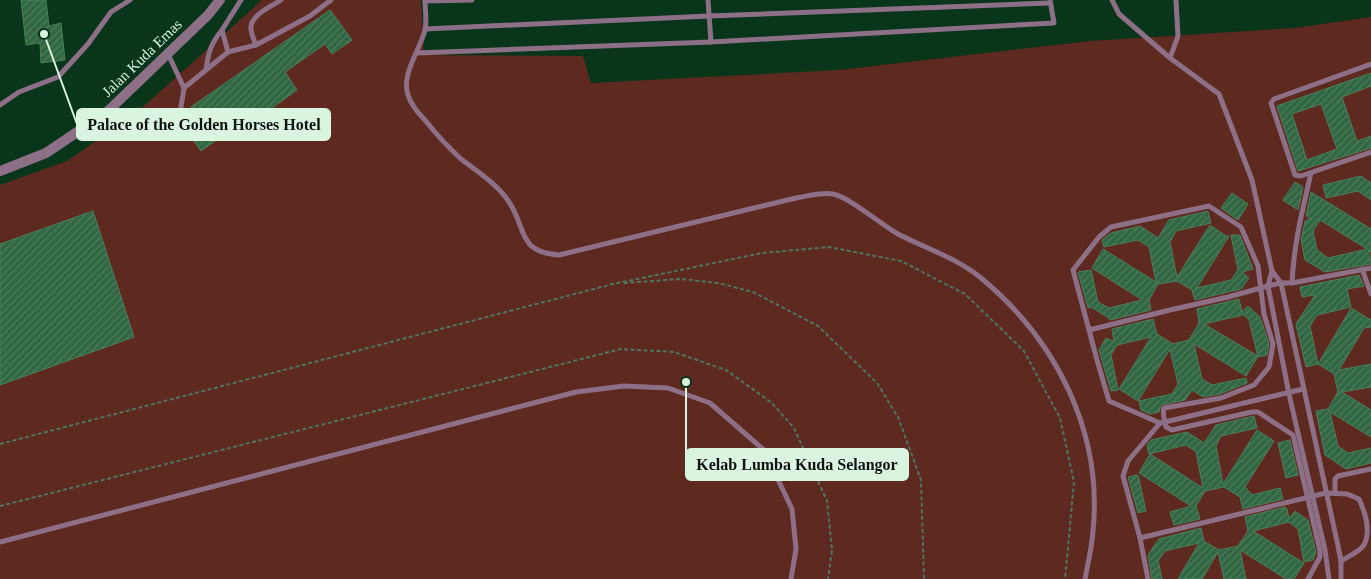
<svg xmlns="http://www.w3.org/2000/svg" width="1371" height="579" viewBox="0 0 1371 579" font-family="'Times New Roman',serif">
<style>
.pitch{fill:#5e291e}
.building{fill:url(#building-hatch);stroke:#4a805a;fill-rule:evenodd}
.lines{fill:none;stroke-linecap:round;stroke-linejoin:round}
.path{stroke:#50775e;stroke-width:2;stroke-dasharray:4 2.5;stroke-linecap:butt}
.service{stroke:#8d7088;stroke-width:5}
.tertiary{stroke:#8d7088;stroke-width:10}
.labels{text-anchor:middle;stroke-width:4;stroke-linejoin:round;paint-order:stroke}
.street-label{font-size:15px;fill:#d9f5e0;stroke:#09351a}
.leader{fill:none;stroke:#d9f5e0;stroke-width:2}
.callout-dot{fill:#d9f5e0;stroke:#09351a;stroke-width:2}
.callout{fill:#d9f5e0;stroke:#d9f5e0;stroke-width:2}
.callout-label{font-size:16px;text-anchor:middle;font-weight:bold;fill:#111}
</style>
<defs>
<pattern id="building-hatch" width="6" height="6" patternUnits="userSpaceOnUse" patternTransform="scale(1.25)"><rect width="6" height="6" fill="#306642"/><path d="M-1 1l2-2M0 6l6-6M5 7l2-2" fill="none" stroke="#4d7c5d"/></pattern>
</defs>
<rect width="100%" height="100%" fill="#09351a"/>
<path class="pitch" d="M262,0H421L424,55L583,56L591,83L839,70L1090,41L1295,28L1371,17V579H0V185L67,161L135,114Z"/>
<g class="building">
<path d="M21,0H46L49,26L61,23L65,60L41,63L40,43L26,45Z"/>
<path d="M330,10L352,40L332,54L325,44L285,72L297,90L226,141L222,136L201,151L184,127L198,117L191,107Z"/>
<path d="M1371,73V86L1342,97L1357,141L1371,136V148L1298,171L1277,106ZM1321,104L1337,149L1307,160L1292,114Z"/>
<path d="M1361,176L1371,183V200L1358,191L1326,198L1323,185Z"/>
<path d="M1295,182L1303,187L1298,210L1283,200Z"/>
<path d="M1311,192L1371,229V252L1369,250L1371,264L1325,272L1305,260L1301,240L1305,221L1311,219L1306,216ZM1320,220L1367,249L1328,258L1317,250L1313,231Z"/>
<path d="M1232,193L1248,204L1238,220L1221,208Z"/>
<path d="M93,211L134,337L0,385V244Z"/>
<path d="M1208,211L1211,223L1176,231L1170,242L1177,277L1210,225L1226,236H1229L1197,288L1231,280L1238,270L1231,235H1240L1253,269L1242,272L1249,278L1241,289L1195,300L1192,290L1177,281L1158,284L1149,300L1151,310L1110,320L1109,318L1091,307L1088,308L1078,272L1091,270L1098,302L1109,308L1142,300L1092,268L1103,249L1156,282L1149,247L1138,240L1104,247L1102,240L1111,233L1140,226L1158,238L1169,220Z"/>
<path d="M1359,275L1364,286L1347,289L1351,307L1317,315L1310,326L1318,364L1351,308L1371,320V327L1364,328L1339,370L1371,364V387L1342,392L1371,410V437L1330,412L1338,446L1348,453L1371,448V463L1346,469L1325,455L1316,411L1328,409L1338,392L1334,374L1318,364L1306,367L1296,324L1315,295L1302,297L1300,287Z"/>
<path d="M1239,299L1242,312L1248,306L1260,317L1269,344L1267,355L1258,357L1249,320L1242,313L1243,315L1204,324L1258,356L1246,376L1194,344L1202,379L1212,385L1246,378L1247,383L1220,394L1203,397L1192,390L1185,400L1161,405L1159,412L1150,414L1141,410L1139,401L1172,394L1178,384L1170,349L1138,401L1119,389L1151,337L1117,345L1111,355L1118,390L1111,391L1099,350L1106,338L1114,342L1112,329L1153,319L1157,334L1173,344L1189,340L1199,323L1197,309Z"/>
<path d="M1254,416L1257,428L1221,436L1216,446L1223,484L1257,430L1274,441L1245,487L1252,495L1280,488L1283,499L1243,509L1240,497L1224,487L1205,491L1196,506L1200,519L1174,525L1170,512L1191,506L1139,473L1150,454L1203,488L1196,452L1186,445L1149,454L1147,445L1151,440L1187,432L1204,443L1216,425Z"/>
<path d="M1290,440L1298,475L1286,478L1278,443Z"/>
<path d="M1138,475L1146,511L1138,513L1128,477Z"/>
<path d="M1285,507L1287,509L1289,519L1295,511L1308,520L1316,552L1313,560L1304,562L1298,529L1289,522L1253,531L1304,563L1294,579H1286L1240,550L1246,579H1224L1218,552L1202,579H1178L1199,543L1165,551L1158,561L1162,579H1152L1148,555L1159,539L1201,528L1204,541L1219,550L1238,546L1248,531L1245,517Z"/>
</g>
<g class="lines">
<g class="path">
<path d="M624,283L681,279L718,283L753,292L818,326L877,383L898,417L921,480L924,579"/>
<path d="M0,444L613,284L762,253L829,247L901,261L965,294L1024,351L1060,418L1074,482L1065,579"/>
<path d="M0,506L621,349L674,352L726,370L772,403L794,428L827,501L832,550L828,579"/>
</g>
<g class="service">
<path d="M425,0C425,9 427,21 425,30C420,50 401,74 408,95C411,105 418,113 425,120C436,134 448,147 461,159C478,172 497,184 509,202C527,229 517,252 559,255L796,198C808,196 821,192 833,194C851,198 880,224 898,234C925,248 957,258 981,278C1056,340 1103,432 1093,531C1092,547 1088,563 1085,579"/>
<path d="M708,0L711,42L1054,23L1050,0"/>
<path d="M1112,0L1119,14L1170,58L1219,94L1252,180L1272,271L1281,283L1338,546L1341,561V579"/>
<path d="M425,1L472,0"/>
<path d="M425,29L709,16L1050,3"/>
<path d="M256,45C254,40 250,31 251,26C253,14 272,6 281,0"/>
<path d="M228,52L222,30L241,0"/>
<path d="M417,53L711,42"/>
<path d="M168,54L184,88"/>
<path d="M1170,58L1178,36L1176,0"/>
<path d="M1371,64L1274,99L1271,103L1295,175L1301,176L1371,152"/>
<path d="M206,70C208,53 211,43 222,30"/>
<path d="M0,105L19,92L58,77L88,44L111,12L130,0"/>
<path d="M181,107L184,88L228,52L256,45L310,16L331,0"/>
<path d="M1362,269L1371,294"/>
<path d="M1272,271L1268,286L1289,394L1325,550L1329,579"/>
<path d="M1292,283L1371,268"/>
<path d="M1089,330L1170,310L1228,297L1268,286L1281,283H1292C1294,243 1302,212 1311,173"/>
<path d="M1303,389L1165,422L1160,423L1109,401L1097,360L1073,270L1099,237L1111,227L1209,206L1241,227L1258,266L1264,314L1273,344L1269,367L1254,385L1221,398L1164,408C1162,414 1165,421 1166,427L1172,430L1252,412H1258L1293,435L1320,551V557L1308,579"/>
<path d="M1335,493V479L1338,476L1371,469"/>
<path d="M1140,538L1326,493L1347,494L1359,499C1365,512 1371,531 1364,545C1359,552 1349,556 1341,561"/>
<path d="M0,542L576,392L624,386L668,388L710,403L764,450L792,509L796,549L791,579"/>
<path d="M1148,579L1140,538L1123,476L1128,461L1160,423"/>
</g>
<path class="tertiary" d="M0,171L46,153L107,112L208,15L220,0"/>
</g>
<g class="labels">
<g class="street-label">
<text transform="translate(142 58) rotate(-44)" y="5">Jalan Kuda Emas</text>
</g>
</g>
<path class="leader" d="M44 34L77 124M686 382L686 464"/>
<g class="callout-dot">
<circle cx="44" cy="34" r="5"/>
<circle cx="686" cy="382" r="5"/>
</g>
<g class="callout">
<rect x="77" y="109" width="253" height="31" rx="5"/>
<rect x="686" y="449" width="222" height="31" rx="5"/>
</g>
<g class="callout-label">
<text x="204" y="130">Palace of the Golden Horses Hotel</text>
<text x="797" y="470">Kelab Lumba Kuda Selangor</text>
</g>
</svg>
